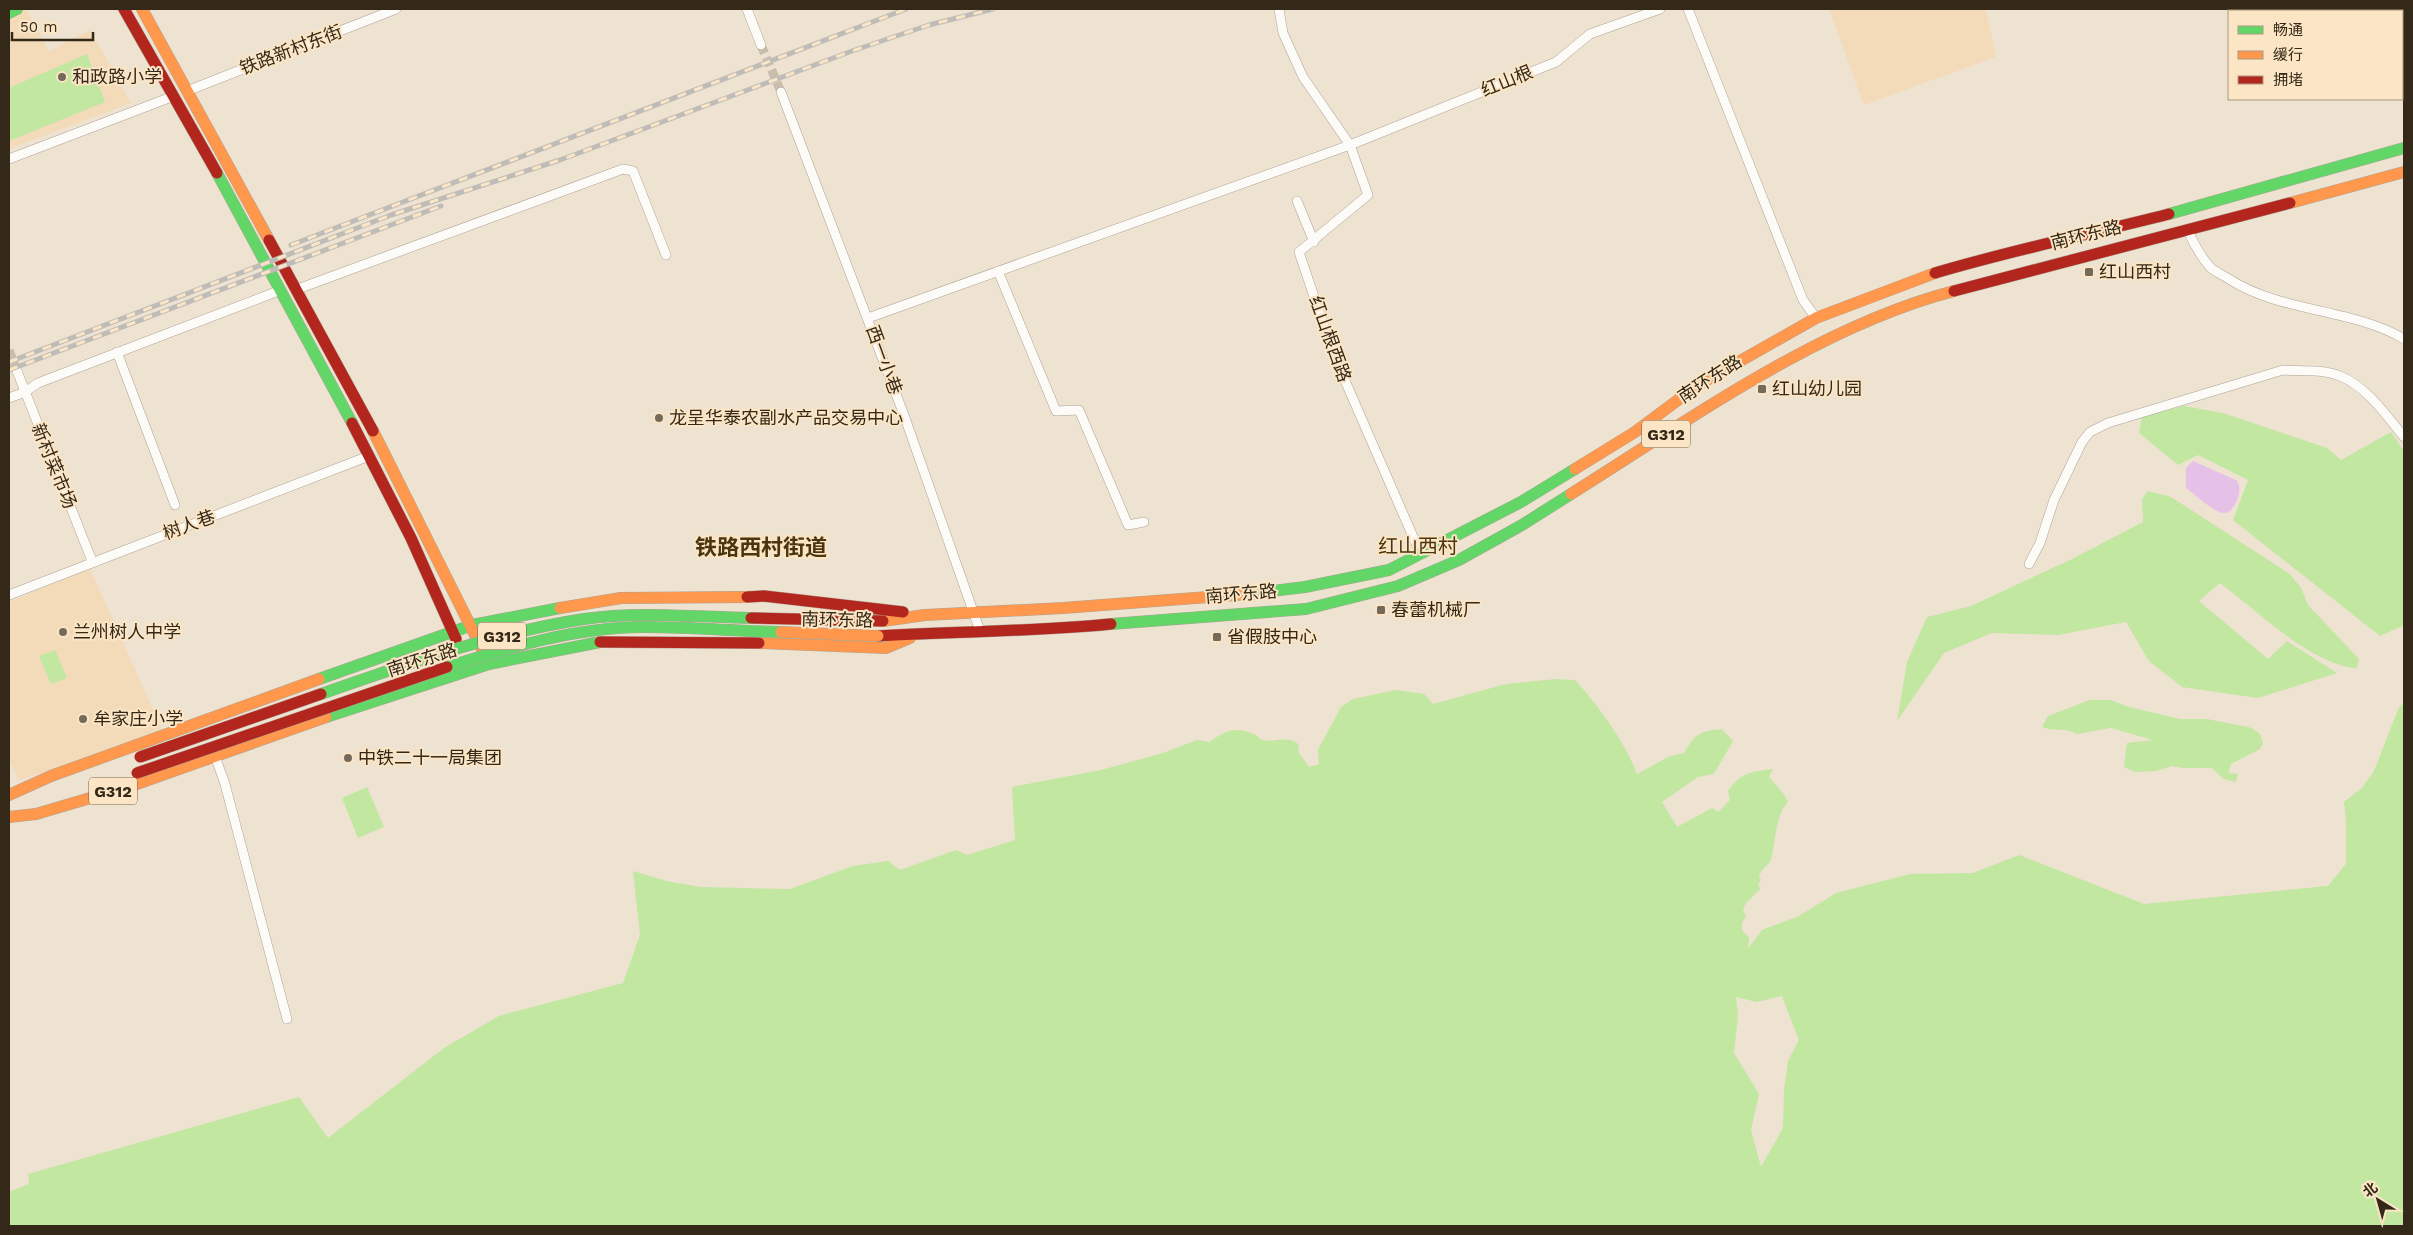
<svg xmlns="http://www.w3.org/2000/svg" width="2413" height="1235" viewBox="0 0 2413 1235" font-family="'Work Sans','Noto Sans SC',sans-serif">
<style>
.built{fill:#f3dbba}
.green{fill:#c1e7a1;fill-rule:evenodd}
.water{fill:#e5c1e8}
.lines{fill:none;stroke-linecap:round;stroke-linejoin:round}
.street-tunnel{stroke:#c9bdac;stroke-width:9;stroke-dasharray:9 4.5;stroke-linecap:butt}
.street-casing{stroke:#ada394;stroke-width:10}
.fast-casing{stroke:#ada394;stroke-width:12}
.slow-casing{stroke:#ada394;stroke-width:12}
.jam-casing{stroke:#ada394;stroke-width:12}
.street{stroke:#fcfbf8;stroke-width:9}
.fast{stroke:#63d668;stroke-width:11}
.slow{stroke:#ff974d;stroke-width:11}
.jam{stroke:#b3261e;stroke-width:11}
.rail-casing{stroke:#bfbcb8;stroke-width:5}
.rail{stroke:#fbe5c4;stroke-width:3;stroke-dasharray:9;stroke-linecap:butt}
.fast-bridge-casing{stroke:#ada394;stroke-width:12;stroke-linecap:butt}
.slow-bridge-casing{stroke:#ada394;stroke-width:12;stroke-linecap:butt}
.jam-bridge-casing{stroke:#ada394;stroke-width:12;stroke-linecap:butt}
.fast-bridge{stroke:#63d668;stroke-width:11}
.slow-bridge{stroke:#ff974d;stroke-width:11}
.jam-bridge{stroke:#b3261e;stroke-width:11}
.poi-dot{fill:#756a59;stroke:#fbe5c4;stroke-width:2}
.labels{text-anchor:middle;stroke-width:4;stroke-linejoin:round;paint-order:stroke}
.shield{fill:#fbe5c4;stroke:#70614c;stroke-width:1}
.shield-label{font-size:16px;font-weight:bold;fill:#342919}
.street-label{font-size:18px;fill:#342919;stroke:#fbe5c4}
.poi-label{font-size:18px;fill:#342919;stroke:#fbe5c4;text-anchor:start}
.quarter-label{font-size:20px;fill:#4b350f;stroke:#fbe5c4}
.district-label{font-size:22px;font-weight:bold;fill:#4b350f;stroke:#fbe5c4}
</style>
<rect width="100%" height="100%" fill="#eee2d1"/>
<g class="built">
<path d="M26,9L49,51L90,30L131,103L9,149V18Z"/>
<path d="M1829,9H1986L1996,57L1864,105Z"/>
<path d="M90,569L164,734L19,780L11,764H9V602Z"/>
</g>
<g class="green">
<path d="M87,54L105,102L9,141V88Z"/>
<path d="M2184,406L2223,413L2327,448L2341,460L2391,432L2404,451V625L2380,636L2233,520L2248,480L2198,455L2178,465L2139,433L2142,417Z"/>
<path d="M2148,491L2171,497L2290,574L2301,588L2308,605L2359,659L2357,668C2313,666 2255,609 2220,583L2199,601L2268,659L2287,641L2337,673L2258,698L2182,687L2149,661L2126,622L2058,635L1992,633L1944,653L1897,721L1907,662L1927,617L1971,606L2072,559L2143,522L2142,499Z"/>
<path d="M55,650L67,678L51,684L39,656Z"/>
<path d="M1556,679L1575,680C1599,707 1624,740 1637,774L1670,756L1684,753C1695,734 1700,731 1722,729L1733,741L1714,774L1698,777L1662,802L1677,827L1712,808L1718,812L1730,800L1728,791C1741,772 1751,772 1773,769L1769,777L1783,793L1788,802C1775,815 1776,841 1771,859C1769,867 1762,865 1759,878L1761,880L1758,884L1760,889L1746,903L1743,910L1746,916L1742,923V930L1749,938L1748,949L1762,930L1799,916L1836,893L1910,874L1973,873L2019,855L2144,904L2328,886L2346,864V820L2344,802L2362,788L2374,771L2399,707L2404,703V1226H9V1192L29,1184L28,1174L299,1097L328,1138L444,1048L499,1016L623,983L640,935L633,871L666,881L700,887L790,889L853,866L888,861L900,870L956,850L967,855L1015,840L1012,787L1101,770L1163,753L1197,740L1210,742C1224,731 1236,726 1253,734C1257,735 1260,740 1263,740C1275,743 1288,735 1298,744L1299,753L1309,767L1319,764L1318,750L1341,707L1353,699L1396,690L1424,694L1433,704L1506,684ZM1782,996L1799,1040L1788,1061L1784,1090L1783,1128L1761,1167L1751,1130L1759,1094L1734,1053L1738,1016L1736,997L1757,1002Z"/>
<path d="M2090,700H2110L2129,707L2180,719H2207L2252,728L2260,734L2263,743L2260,749L2231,764L2228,773L2238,774L2236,782L2224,779L2212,768H2183L2172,766L2156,771L2135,772L2124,767L2127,743L2153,740L2111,728L2077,734C2066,727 2055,732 2042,727L2048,716Z"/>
<path d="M367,787L384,827L358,838L342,798Z"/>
</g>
<path class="water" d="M2193,461L2236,480C2245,488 2234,516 2222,513C2210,509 2196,495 2186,488V468Z"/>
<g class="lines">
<g class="street-tunnel">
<path d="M761,45L781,92"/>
<path d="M9,350L17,371"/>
</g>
<defs>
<g id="street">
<path d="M747,9L761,45"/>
<path d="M1279,9L1283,33L1303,77L1350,145L1368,195L1299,252L1333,353L1421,555"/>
<path d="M1688,9L1803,300L1816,318"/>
<path d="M187,91L396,9"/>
<path d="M781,92L904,415L980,631"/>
<path d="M9,159L174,96"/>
<path d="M1297,201L1314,242"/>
<path d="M2188,231C2194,244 2200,256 2210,267C2215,272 2223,275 2229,279C2282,313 2351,308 2404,339"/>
<path d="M998,271L1056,411L1079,410L1128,525L1144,522"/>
<path d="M295,290L623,169L633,171L666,255"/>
<path d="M868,318L1350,145L1556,62L1590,34L1660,9"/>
<path d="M117,352L175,505"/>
<path d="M17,371L92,561"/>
<path d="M9,398L25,392L38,383L281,290"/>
<path d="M2029,564L2040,543L2054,500L2082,442L2090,432L2108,423L2283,370C2300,371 2323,369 2340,376C2367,387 2386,415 2404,437"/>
<path d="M9,595L369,456"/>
<path d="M215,756L225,784L287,1019"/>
</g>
<g id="fast">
<path d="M9,13L17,9"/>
<path d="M217,173L352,423"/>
<path d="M2169,214L2404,148"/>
<path d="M1248,594L1305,587L1389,570L1521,502L1575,469"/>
<path d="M1111,624L1306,609L1398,586L1459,560L1522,525L1571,494"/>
<path d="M319,679L472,625L560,608"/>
<path d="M326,717L489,664L600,642"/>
</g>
<g id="slow">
<path d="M142,9L269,240"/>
<path d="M2290,203L2404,172"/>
<path d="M373,431L482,649"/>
<path d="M1575,469L1635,432L1698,385L1816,318L1935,273"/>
<path d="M1571,494C1689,420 1819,326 1954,291"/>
<path d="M560,608L621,598L747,597"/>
<path d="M883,621L925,615L1063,608L1248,594"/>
<path d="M759,643L886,648L910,638"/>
<path d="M9,795L51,776L319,679"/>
<path d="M9,817L36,814L131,786L326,717"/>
</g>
<g id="jam">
<path d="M124,9L217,173"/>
<path d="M269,240L373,431"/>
<path d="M1935,273C2012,250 2091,234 2169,214"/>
<path d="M1954,291L2290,203"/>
<path d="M352,423L411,538L456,639"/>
<path d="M747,597L764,596L903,612"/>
<path d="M878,636C956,631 1033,632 1111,624"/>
<path d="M600,642L759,643"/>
</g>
</defs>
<use href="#street" class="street-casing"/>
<use href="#fast" class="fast-casing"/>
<use href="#slow" class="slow-casing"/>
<use href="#jam" class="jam-casing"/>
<use href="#street" class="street"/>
<use href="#fast" class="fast"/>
<use href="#slow" class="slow"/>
<use href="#jam" class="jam"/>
<defs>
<g id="rail">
<path d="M291,245L906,9"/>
<path d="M9,362L391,215L560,160L852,51L929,25L993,9"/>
<path d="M9,370L441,206"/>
</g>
</defs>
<use href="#rail" class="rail-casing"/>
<use href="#rail" class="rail"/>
<defs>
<g id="fast-bridge">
<path d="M447,667C510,647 578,627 644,627C690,627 736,631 781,632"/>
<path d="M321,694C407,664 493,633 584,619C638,611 696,617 751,618"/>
</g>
<path id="slow-bridge" d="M781,632L878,636"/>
<g id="jam-bridge">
<path d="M751,618L883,621"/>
<path d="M140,757L321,694"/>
<path d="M137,773L447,667"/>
</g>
</defs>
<use href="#fast-bridge" class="fast-bridge-casing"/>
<use href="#slow-bridge" class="slow-bridge-casing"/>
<use href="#jam-bridge" class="jam-bridge-casing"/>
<use href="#fast-bridge" class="fast-bridge"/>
<use href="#slow-bridge" class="slow-bridge"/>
<use href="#jam-bridge" class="jam-bridge"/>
</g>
<g class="poi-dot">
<circle cx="62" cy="77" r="5"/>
<rect x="2084" y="267" width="10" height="10" rx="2.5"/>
<rect x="1757" y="384" width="10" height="10" rx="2.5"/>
<circle cx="659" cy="418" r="5"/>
<rect x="1376" y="605" width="10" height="10" rx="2.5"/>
<circle cx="63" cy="632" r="5"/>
<rect x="1212" y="632" width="10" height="10" rx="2.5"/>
<circle cx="83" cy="719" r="5"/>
<circle cx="348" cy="758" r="5"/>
</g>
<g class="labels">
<g class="shield">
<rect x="1642" y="420.5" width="48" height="27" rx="4"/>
<rect x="478" y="622.5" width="48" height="27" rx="4"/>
<rect x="89" y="777.5" width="48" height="27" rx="4"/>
</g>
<g class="shield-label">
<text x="1666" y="440">G312</text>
<text x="502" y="642">G312</text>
<text x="113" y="797">G312</text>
</g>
<g class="street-label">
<text transform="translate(291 50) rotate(-21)" y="6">铁路新村东街</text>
<text transform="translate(1507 81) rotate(-22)" y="6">红山根</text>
<text transform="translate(2086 235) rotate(-14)" y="6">南环东路</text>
<text transform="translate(1330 339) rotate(70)" y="6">红山根西路</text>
<text transform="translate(884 360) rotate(70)" y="6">西一小巷</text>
<text transform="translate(1710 379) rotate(-33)" y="6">南环东路</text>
<text transform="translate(54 466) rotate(68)" y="6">新村菜市场</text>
<text transform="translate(189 525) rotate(-20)" y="6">树人巷</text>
<text transform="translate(1241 594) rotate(-5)" y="6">南环东路</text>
<text transform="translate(837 620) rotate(1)" y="6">南环东路</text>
<text transform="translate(422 660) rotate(-18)" y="6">南环东路</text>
</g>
<g class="poi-label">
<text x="72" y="83">和政路小学</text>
<text x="2099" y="278">红山西村</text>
<text x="1772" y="395">红山幼儿园</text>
<text x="669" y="424">龙呈华泰农副水产品交易中心</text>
<text x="1391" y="616">春蕾机械厂</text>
<text x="73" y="638">兰州树人中学</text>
<text x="1227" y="643">省假肢中心</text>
<text x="93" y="725">牟家庄小学</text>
<text x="358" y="764">中铁二十一局集团</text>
</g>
<g class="quarter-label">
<text x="1418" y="553">红山西村</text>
</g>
<g class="district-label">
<text x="761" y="555">铁路西村街道</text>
</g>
</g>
<rect width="2413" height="1235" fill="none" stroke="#342919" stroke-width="20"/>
<rect x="2228" y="10" width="175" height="90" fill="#fbe5c4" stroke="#ab9a80"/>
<rect x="2238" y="26" width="25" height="8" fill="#63d668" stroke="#ab9a80"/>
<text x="2273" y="35" font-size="15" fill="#342919">畅通</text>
<rect x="2238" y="51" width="25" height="8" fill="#ff974d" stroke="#ab9a80"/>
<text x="2273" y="60" font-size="15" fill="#342919">缓行</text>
<rect x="2238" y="76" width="25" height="8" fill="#b3261e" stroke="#ab9a80"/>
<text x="2273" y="85" font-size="15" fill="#342919">拥堵</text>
<g transform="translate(2378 1200) rotate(323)" stroke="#fbe5c4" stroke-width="4" paint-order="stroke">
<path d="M0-4L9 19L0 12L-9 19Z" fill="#342919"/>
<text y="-8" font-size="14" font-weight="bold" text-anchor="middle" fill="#342919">北</text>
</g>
<path d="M12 32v8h81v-8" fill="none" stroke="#342919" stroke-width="2.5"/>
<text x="20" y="32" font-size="15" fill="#342919" stroke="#fbe5c4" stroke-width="4" paint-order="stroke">50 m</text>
</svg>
